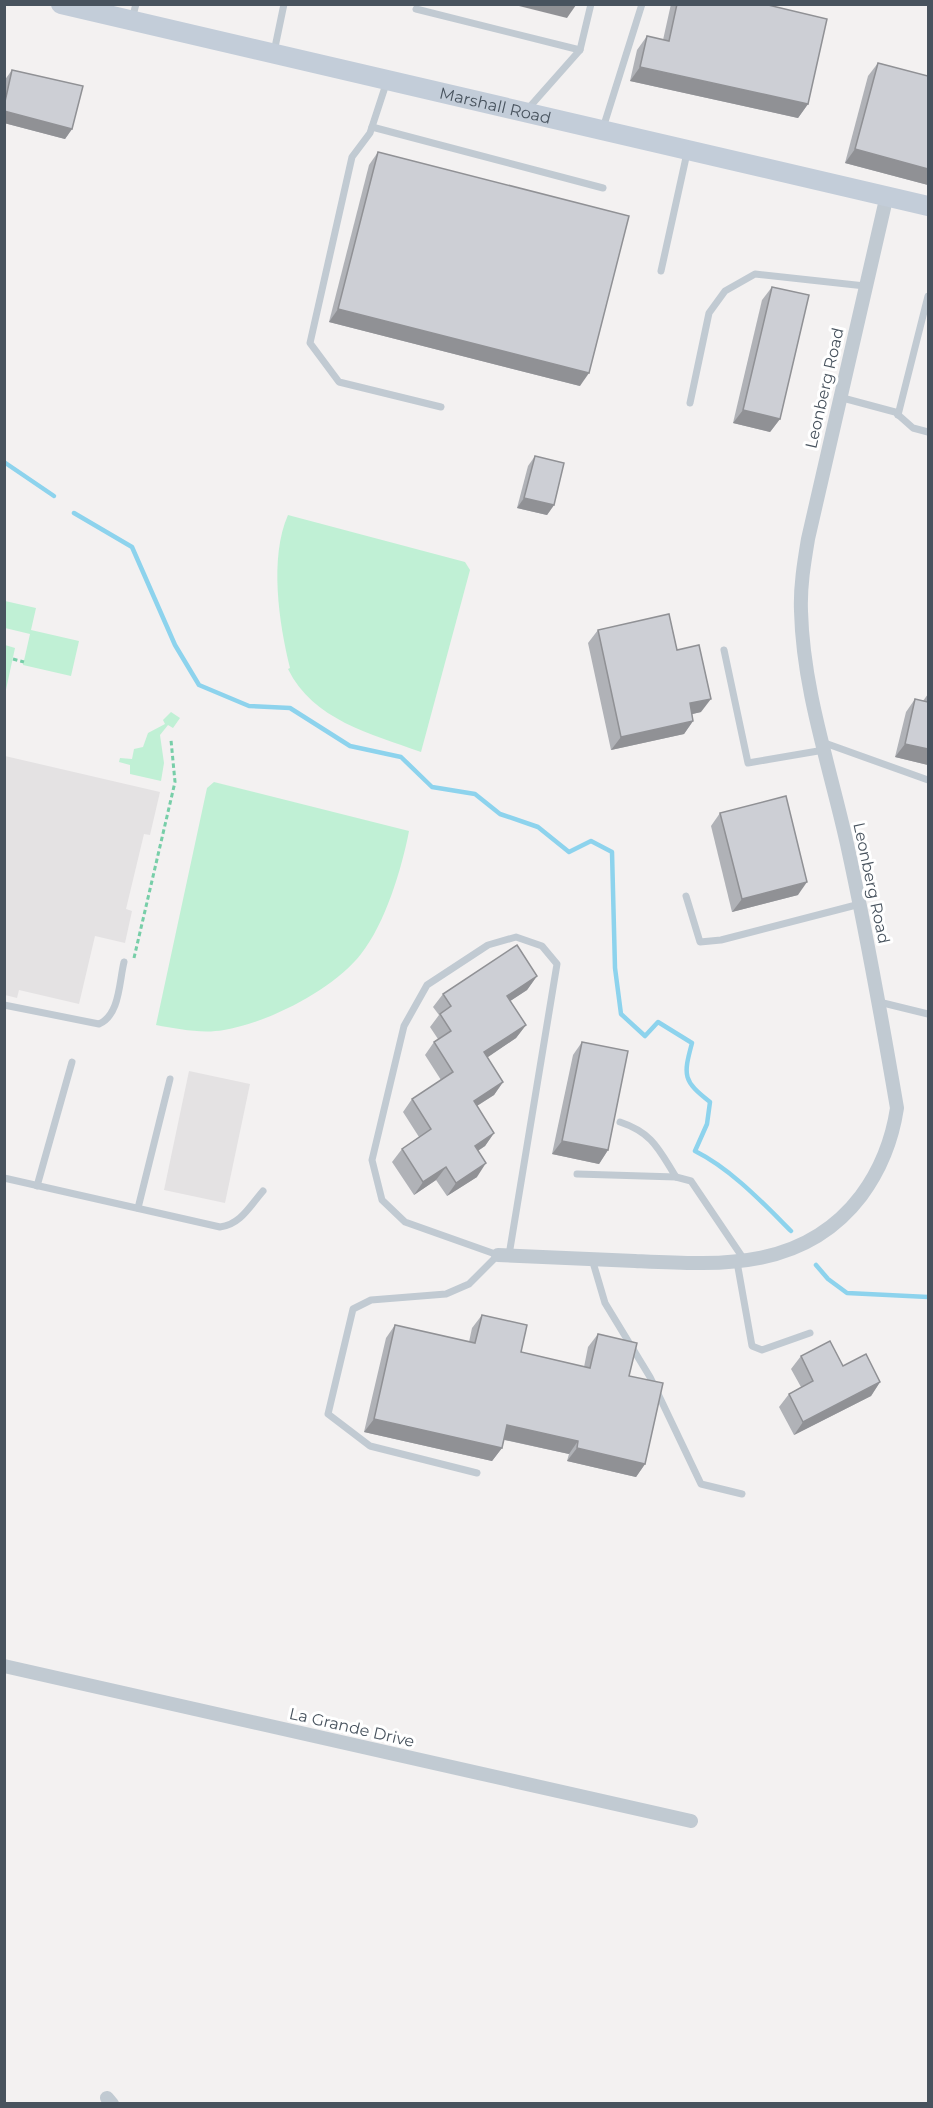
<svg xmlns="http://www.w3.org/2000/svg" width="933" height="2108" viewBox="0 0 933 2108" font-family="Montserrat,sans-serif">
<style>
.education{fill:#e4e2e3}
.green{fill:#c0f0d5}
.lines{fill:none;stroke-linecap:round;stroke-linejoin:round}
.stream{stroke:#8dd3ed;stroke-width:4.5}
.path{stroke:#77cea8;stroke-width:3;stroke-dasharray:4.5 3;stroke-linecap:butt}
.lane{stroke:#c1cad2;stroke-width:7}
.street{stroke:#c1cad2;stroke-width:14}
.secondary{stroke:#c3cdd9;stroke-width:20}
.wall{fill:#b0b2b7}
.shaded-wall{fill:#909195}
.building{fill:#cdcfd5;stroke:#909195;stroke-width:1.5}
.labels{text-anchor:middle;stroke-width:6;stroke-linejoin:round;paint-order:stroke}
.street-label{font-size:16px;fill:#48535e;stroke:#fff}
</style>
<rect width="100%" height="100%" fill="#f3f1f1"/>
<g class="education">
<path d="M5,756L160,792L150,835L144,834L126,909L132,911L125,943L95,936L79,1004L19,990L17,998L5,995Z"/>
<path d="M189,1071L250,1084L225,1203L164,1190Z"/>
</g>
<g class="green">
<path d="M288,515L465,562L470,570L421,752C371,734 313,720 288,669L290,668C279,623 269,558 288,515Z"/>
<path d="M5,601L36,608L31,630L79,641L71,676L23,665L30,634L5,628Z"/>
<path d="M5,645L15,648L5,694L4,645Z"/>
<path d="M171,712L180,718L173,728L168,725L160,735L164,763L161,781L130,774V765L119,762L120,758L132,759L134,749L143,747L148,733L165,724L163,720Z"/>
<path d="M214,782L409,831C402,868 385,924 361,954C334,989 268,1023 224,1030C202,1034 178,1029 156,1025L207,788Z"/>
</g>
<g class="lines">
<g class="stream">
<path d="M4,462L54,496"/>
<path d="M74,513L132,547L175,645L199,685L249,706L290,708L350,746L401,757L432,787L475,794L500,814L538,827L569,852L591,841L612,852L615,968L621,1014L645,1036L658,1022L692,1043C683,1076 683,1081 710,1102L707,1124L695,1151C731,1169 762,1202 791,1231"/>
<path d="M816,1265L828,1279L847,1293L928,1297"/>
</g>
<g class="path">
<path d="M13,659L24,662"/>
<path d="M134,958L175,782L171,740"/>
</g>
<g class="lane">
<path d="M416,9L580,50"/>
<path d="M132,19L136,4"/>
<path d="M274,52L284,4"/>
<path d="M387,81L370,133L352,157L310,343L339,382L441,407"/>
<path d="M526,111L580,50L591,4"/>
<path d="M372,127L603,188"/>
<path d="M603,128L642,4"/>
<path d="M661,271L687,153"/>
<path d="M839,397L895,412L913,428L928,432"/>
<path d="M690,403L709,313L725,291L755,274L865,286"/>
<path d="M898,415L928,296"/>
<path d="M724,650L748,763L824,750"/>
<path d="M822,742L928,780"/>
<path d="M686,896L700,942L721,940L860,904"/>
<path d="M879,1002L928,1014"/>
<path d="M4,1005L99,1024C120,1015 119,982 124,962"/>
<path d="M620,1122C653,1133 659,1150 676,1177"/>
<path d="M577,1174L676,1177L691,1181L745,1261"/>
<path d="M4,1178L220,1227C240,1225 250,1206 263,1191"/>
<path d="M37,1186L72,1062"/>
<path d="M138,1208L170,1079"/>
<path d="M592,1259L605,1303L650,1377L701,1484L742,1494"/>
<path d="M737,1262L752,1346L762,1350L810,1333"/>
<path d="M477,1473L370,1446L328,1414L353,1309L371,1300L446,1294L469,1284L498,1255L405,1222L382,1200L372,1160L404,1026L427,985L488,945L516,937L542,946L557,964L509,1255"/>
</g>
<g class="street">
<path d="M498,1255C544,1257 590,1259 635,1261C720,1265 804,1271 861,1196C881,1169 892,1141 897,1108C882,1020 866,931 847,844C830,767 803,690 801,611C800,587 804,563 808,539L887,195"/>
<path d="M4,1666L691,1821"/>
<path d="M107,2098L112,2104"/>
</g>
<path class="secondary" id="s1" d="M61,4L928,206"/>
</g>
<g class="wall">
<path d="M671,4H764L808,104L798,118L630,81L637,50L647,36L663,40Z"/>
<path d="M878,63L928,76V185L845,163L868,76Z"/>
<path d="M12,70L72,129L65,139L4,123V81Z"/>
<path d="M378,152L580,386L329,322L369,165Z"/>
<path d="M772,287L780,419L770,432L733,423L762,300Z"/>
<path d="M535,456L554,505L547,515L517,508L528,466Z"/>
<path d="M598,630L677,650L701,712L692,714L693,721L684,734L611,750L588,643Z"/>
<path d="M928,694V765L895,757L906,712L915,699L923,701Z"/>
<path d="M720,813L798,895L732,912L711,826Z"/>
<path d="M537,976L527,990L510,1001L526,1025L516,1038L487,1057L503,1082L494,1095L477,1106L494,1133L485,1146L478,1151L477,1177L447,1196L436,1180L414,1195L392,1162L402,1149L419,1137L403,1112L412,1099L441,1080L425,1055L434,1042L438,1039L430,1027L439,1015L433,1007L443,994Z"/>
<path d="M582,1042L608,1150L599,1164L552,1154L573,1055Z"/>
<path d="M482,1315L521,1352L584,1367L588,1347L598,1334L629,1376L645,1464L636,1477L567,1461L569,1454L504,1440L502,1448L492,1461L364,1432L386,1338L395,1325L469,1342L472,1328Z"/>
<path d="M801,1356L843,1366L880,1382L871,1396L794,1435L779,1407L789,1394L801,1387L791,1369Z"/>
</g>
<g class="shaded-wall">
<path d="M511,4H575L576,5L567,18Z"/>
<path d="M640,67L808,104L798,118L630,81Z"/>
<path d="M4,111L72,129L65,139L4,123Z"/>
<path d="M855,149L928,169V185L845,163Z"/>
<path d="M338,309L589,373L580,386L329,322Z"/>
<path d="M743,410L780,419L770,432L733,423Z"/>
<path d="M524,498L554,505L547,515L517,508Z"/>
<path d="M711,699L701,712L680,717L690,703Z"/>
<path d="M693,721L684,734L611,750L621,737Z"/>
<path d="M905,744L928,749V765L895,757Z"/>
<path d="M807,882L798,895L732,912L742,899Z"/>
<path d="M537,976L527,990L498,1009L507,996Z"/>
<path d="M526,1025L516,1038L475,1066L484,1052Z"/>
<path d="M503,1082L494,1095L464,1114L474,1101Z"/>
<path d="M494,1133L485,1146L465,1159L475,1146Z"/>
<path d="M562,1141L608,1150L599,1164L552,1154Z"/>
<path d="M486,1163L477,1177L447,1196L456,1183Z"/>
<path d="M446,1167L436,1180L414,1195L423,1182Z"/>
<path d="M880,1382L871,1396L794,1435L803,1422Z"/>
<path d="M374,1419L502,1448L492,1461L364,1432Z"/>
<path d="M507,1425L578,1441L569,1454L497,1438Z"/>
<path d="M577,1448L645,1464L636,1477L567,1461Z"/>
</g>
<g class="building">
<path d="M677,4H764L827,19L808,104L640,67L647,36L669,41Z"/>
<path d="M878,63L928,76V169L855,149Z"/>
<path d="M12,70L83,86L72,129L4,111V106Z"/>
<path d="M378,152L629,216L589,373L338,309Z"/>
<path d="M772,287L809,295L780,419L743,410Z"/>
<path d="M535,456L564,463L554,505L524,498Z"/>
<path d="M669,614L677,650L699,645L711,699L690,703L693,721L621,737L598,630Z"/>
<path d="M915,699L928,702V749L905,744Z"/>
<path d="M786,796L807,882L742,899L720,813Z"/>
<path d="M517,945L537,976L507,996L526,1025L484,1052L503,1082L474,1101L494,1133L475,1146L486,1163L456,1183L446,1167L423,1182L402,1149L431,1129L412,1099L453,1072L434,1042L451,1031L440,1014L451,1006L443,994Z"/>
<path d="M582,1042L628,1051L608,1150L562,1141Z"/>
<path d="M482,1315L527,1325L521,1352L590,1368L598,1334L637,1343L629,1376L663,1383L645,1464L577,1448L578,1441L507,1425L502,1448L374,1419L395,1325L475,1343Z"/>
<path d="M830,1341L843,1366L866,1354L880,1382L803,1422L789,1394L813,1381L801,1356Z"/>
</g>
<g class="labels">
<g class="street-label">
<text dy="6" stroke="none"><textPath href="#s1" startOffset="446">Marshall Road</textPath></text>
<text transform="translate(824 388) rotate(-77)" y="6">Leonberg Road</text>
<text transform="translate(872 883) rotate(78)" y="6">Leonberg Road</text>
<text transform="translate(352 1727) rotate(13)" y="6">La Grande Drive</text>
</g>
</g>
<rect width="933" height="2108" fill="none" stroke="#48535e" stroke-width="12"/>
</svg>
